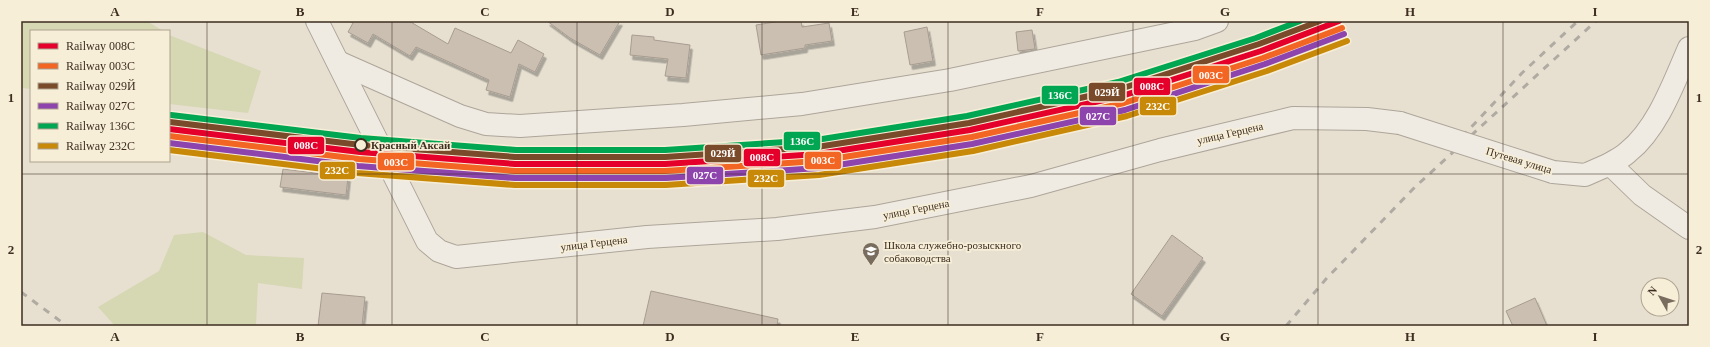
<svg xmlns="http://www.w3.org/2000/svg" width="1710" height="347" viewBox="0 0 1710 347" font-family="'Times New Roman',serif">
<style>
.green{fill:#d6d7b3}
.building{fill:#cbbfb2;stroke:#a89c90;filter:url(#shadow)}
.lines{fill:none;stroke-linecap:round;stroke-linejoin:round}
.minor-casing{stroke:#ada599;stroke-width:24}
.minor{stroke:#efebe3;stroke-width:22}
.rail{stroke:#afaaa2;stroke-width:3;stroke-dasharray:7 7;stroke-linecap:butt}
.minor-bridge-casing{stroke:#ada599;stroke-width:24;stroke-linecap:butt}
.minor-bridge{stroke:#efebe3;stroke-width:22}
.rail-1-casing{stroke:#f7eed8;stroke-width:9}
.rail-2-casing{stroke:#f7eed8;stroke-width:9}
.rail-3-casing{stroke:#f7eed8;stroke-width:9}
.rail-4-casing{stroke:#f7eed8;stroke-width:9}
.rail-5-casing{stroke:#f7eed8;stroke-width:9}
.rail-6-casing{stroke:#f7eed8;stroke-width:9}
.rail-1{stroke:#e4002b;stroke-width:6}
.rail-2{stroke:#f26522;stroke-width:6}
.rail-3{stroke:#7a4b2a;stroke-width:6}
.rail-4{stroke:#8e44ad;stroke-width:6}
.rail-5{stroke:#00a651;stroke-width:6}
.rail-6{stroke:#c88808;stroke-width:6}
.grid{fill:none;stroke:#3d2e20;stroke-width:1;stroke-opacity:0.55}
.stop-dot{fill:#f7eed8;stroke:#3d2e20;stroke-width:2}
.labels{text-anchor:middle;stroke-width:3.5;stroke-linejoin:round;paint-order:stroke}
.street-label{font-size:11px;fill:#3d2e20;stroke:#f7eed8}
.stop-label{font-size:11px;font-weight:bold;fill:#3d2e20;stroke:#f7eed8;text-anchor:start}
.poi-label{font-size:11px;fill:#3d2e20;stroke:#f7eed8;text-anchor:start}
.line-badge{stroke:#f7eed8;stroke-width:1.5}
.badge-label{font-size:11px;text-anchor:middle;font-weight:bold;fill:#fff}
.neatline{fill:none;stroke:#3d2e20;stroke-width:1.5}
.grid-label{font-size:13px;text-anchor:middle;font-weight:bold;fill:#3d2e20}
</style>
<defs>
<filter id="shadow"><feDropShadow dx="2.5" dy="4.5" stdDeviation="0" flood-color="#0004"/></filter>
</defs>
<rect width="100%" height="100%" fill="#e7e0d1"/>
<g class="green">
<path d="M21,21H147L163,31H31V89L21,88Z"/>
<path d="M169,35L261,71L248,113L169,104Z"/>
<path d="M203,232L246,255L304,258L302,289L258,283L256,326H115L98,307L159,271L174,235Z"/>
</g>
<g class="building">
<path d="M349,21H409L448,44L455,28L511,53L518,40L544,54L535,72L519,64L510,97L486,90L489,80L416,47L410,56L373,34L368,43L348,32L353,23Z"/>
<path d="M547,21H620L600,55L570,38Z"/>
<path d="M781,21H801L802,27L829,23L832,41L805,45V48L761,55L756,25Z"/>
<path d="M927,27L933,61L910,65L904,32Z"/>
<path d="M1032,30L1035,49L1018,51L1016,32Z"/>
<path d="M632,35L654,37V40L690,45L686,78L665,76L668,59L630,55Z"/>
<path d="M283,169L348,177L346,195L280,187Z"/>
<path d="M1172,235L1203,258L1162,316L1131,294Z"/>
<path d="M651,291L778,319L777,326H643Z"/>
<path d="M322,293L365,297L362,326H318Z"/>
<path d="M1535,298L1547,326H1513L1506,311Z"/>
</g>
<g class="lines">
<defs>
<g id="minor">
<path d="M317,21L427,241L439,251L456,257L647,237L777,229L875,217L1031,186L1160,150L1293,118L1367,119L1400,123"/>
<path d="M338,62L460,116L486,124L520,126L683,115L802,104L950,80L1195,29L1217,21"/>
<path d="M1610,164C1616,160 1623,157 1628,152C1658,128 1674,82 1689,48"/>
<path d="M1553,172L1585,175L1610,164L1642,195L1689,228"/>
</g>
</defs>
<use href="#minor" class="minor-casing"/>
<use href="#minor" class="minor"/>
<g class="rail">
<path d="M1462,137L1522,73L1578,21"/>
<path d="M21,292L67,326"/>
<path d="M1286,326L1326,279L1415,187L1596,21"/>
</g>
<defs>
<path id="minor-bridge" d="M1400,123L1553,172"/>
</defs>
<use href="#minor-bridge" class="minor-bridge-casing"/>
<use href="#minor-bridge" class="minor-bridge"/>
<defs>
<path id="rail-1" d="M169,129L360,152L515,164H665L818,154L970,130L1122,96L1261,51L1339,21"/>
<path id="rail-2" d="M169,136L359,159L515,171H665L818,161L972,137L1124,103L1263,58L1342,28"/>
<path id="rail-3" d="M170,122L361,145L515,157H665L817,147L969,123L1120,89L1259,44L1320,21"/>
<path id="rail-4" d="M169,143L358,166L515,178H666L819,168L972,144L1125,110L1265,64L1344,34"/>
<path id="rail-5" d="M171,115L361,138L516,150H665L816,140L967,116L1118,82L1256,38L1300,21"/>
<path id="rail-6" d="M169,150L357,173L515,185H666L819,175L973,151L1127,116L1267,71L1347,41"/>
</defs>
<use href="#rail-1" class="rail-1-casing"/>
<use href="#rail-2" class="rail-2-casing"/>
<use href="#rail-3" class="rail-3-casing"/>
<use href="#rail-4" class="rail-4-casing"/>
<use href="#rail-5" class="rail-5-casing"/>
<use href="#rail-6" class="rail-6-casing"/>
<use href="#rail-1" class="rail-1"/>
<use href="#rail-2" class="rail-2"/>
<use href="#rail-3" class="rail-3"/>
<use href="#rail-4" class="rail-4"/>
<use href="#rail-5" class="rail-5"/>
<use href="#rail-6" class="rail-6"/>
</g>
<path class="grid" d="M207,21V326M392,21V326M577,21V326M762,21V326M948,21V326M1133,21V326M1318,21V326M1503,21V326M21,174H1689"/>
<defs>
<symbol id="school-pin" viewBox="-11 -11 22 30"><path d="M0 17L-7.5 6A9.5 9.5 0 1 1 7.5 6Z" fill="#786c5e" stroke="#f7eed8"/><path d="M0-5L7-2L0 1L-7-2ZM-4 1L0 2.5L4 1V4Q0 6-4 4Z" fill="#fff"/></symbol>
</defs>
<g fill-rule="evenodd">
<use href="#school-pin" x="861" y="241" width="20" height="27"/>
</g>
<circle class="stop-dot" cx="361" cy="145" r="6"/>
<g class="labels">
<g class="street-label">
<text transform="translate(1230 133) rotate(-13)" y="4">улица Герцена</text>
<text transform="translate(1519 160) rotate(17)" y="4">Путевая улица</text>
<text transform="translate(916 209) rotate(-11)" y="4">улица Герцена</text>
<text transform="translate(594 243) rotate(-7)" y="4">улица Герцена</text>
</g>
<g class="stop-label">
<text x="371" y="149">Красный Аксай</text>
</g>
<g class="poi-label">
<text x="884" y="249">Школа служебно-розыскного<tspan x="884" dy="13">собаководства</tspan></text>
</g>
</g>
<g class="line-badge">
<rect x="1192" y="65" width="38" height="19" rx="4" fill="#f26522"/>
<rect x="1133" y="77" width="38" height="19" rx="4" fill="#e4002b"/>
<rect x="1088" y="82" width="38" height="20" rx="4" fill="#7a4b2a"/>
<rect x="1041" y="85" width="38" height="20" rx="4" fill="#00a651"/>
<rect x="1139" y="96" width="38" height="20" rx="4" fill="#c88808"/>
<rect x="1079" y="106" width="38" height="20" rx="4" fill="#8e44ad"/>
<rect x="783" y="131" width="38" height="20" rx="4" fill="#00a651"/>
<rect x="287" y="136" width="38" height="19" rx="4" fill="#e4002b"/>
<rect x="704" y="144" width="38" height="19" rx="4" fill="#7a4b2a"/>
<rect x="743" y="148" width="38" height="19" rx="4" fill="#e4002b"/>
<rect x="804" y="151" width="38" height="19" rx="4" fill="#f26522"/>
<rect x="377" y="152" width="38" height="19" rx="4" fill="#f26522"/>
<rect x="319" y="161" width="37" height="19" rx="4" fill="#c88808"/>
<rect x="686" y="166" width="38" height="19" rx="4" fill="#8e44ad"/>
<rect x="747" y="169" width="38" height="19" rx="4" fill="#c88808"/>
</g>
<g class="badge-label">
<text x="1211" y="79">003С</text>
<text x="1152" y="90">008С</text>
<text x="1107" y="96">029Й</text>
<text x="1060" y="99">136С</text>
<text x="1158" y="110">232C</text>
<text x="1098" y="120">027С</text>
<text x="802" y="145">136С</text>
<text x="306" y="149">008С</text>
<text x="723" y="157">029Й</text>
<text x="762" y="161">008С</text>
<text x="823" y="164">003С</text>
<text x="396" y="166">003С</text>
<text x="337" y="174">232C</text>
<text x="705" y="179">027С</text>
<text x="766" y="182">232C</text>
</g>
<rect width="1710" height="347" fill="none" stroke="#f7eed8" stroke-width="44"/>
<rect x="30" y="30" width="140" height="132" fill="#f7eed8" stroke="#ada18e"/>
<rect x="38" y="43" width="20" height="6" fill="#e4002b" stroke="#ada18e"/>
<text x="66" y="50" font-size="12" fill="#3d2e20">Railway 008С</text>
<rect x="38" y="63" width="20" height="6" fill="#f26522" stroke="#ada18e"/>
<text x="66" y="70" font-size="12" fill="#3d2e20">Railway 003С</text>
<rect x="38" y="83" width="20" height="6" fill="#7a4b2a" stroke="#ada18e"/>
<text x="66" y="90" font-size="12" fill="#3d2e20">Railway 029Й</text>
<rect x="38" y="103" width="20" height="6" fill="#8e44ad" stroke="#ada18e"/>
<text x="66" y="110" font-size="12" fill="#3d2e20">Railway 027С</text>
<rect x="38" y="123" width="20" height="6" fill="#00a651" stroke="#ada18e"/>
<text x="66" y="130" font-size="12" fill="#3d2e20">Railway 136С</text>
<rect x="38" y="143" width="20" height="6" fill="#c88808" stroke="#ada18e"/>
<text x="66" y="150" font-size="12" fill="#3d2e20">Railway 232C</text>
<g transform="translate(1660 297) rotate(309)"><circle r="19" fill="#f7eed8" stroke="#ada18e"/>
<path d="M0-3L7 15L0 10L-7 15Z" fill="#786c5e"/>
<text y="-6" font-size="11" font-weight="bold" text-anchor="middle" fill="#3d2e20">N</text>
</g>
<rect x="22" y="22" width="1666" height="303" class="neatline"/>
<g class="grid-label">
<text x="115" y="16">A</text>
<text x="300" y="16">B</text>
<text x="485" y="16">C</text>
<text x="670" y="16">D</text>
<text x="855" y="16">E</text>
<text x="1040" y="16">F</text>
<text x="1225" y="16">G</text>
<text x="1410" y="16">H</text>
<text x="1595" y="16">I</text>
<text x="11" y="102">1</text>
<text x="1699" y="102">1</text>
<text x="11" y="254">2</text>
<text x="1699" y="254">2</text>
<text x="115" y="341">A</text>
<text x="300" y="341">B</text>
<text x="485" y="341">C</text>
<text x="670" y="341">D</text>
<text x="855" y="341">E</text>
<text x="1040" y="341">F</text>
<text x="1225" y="341">G</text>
<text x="1410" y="341">H</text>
<text x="1595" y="341">I</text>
</g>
</svg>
